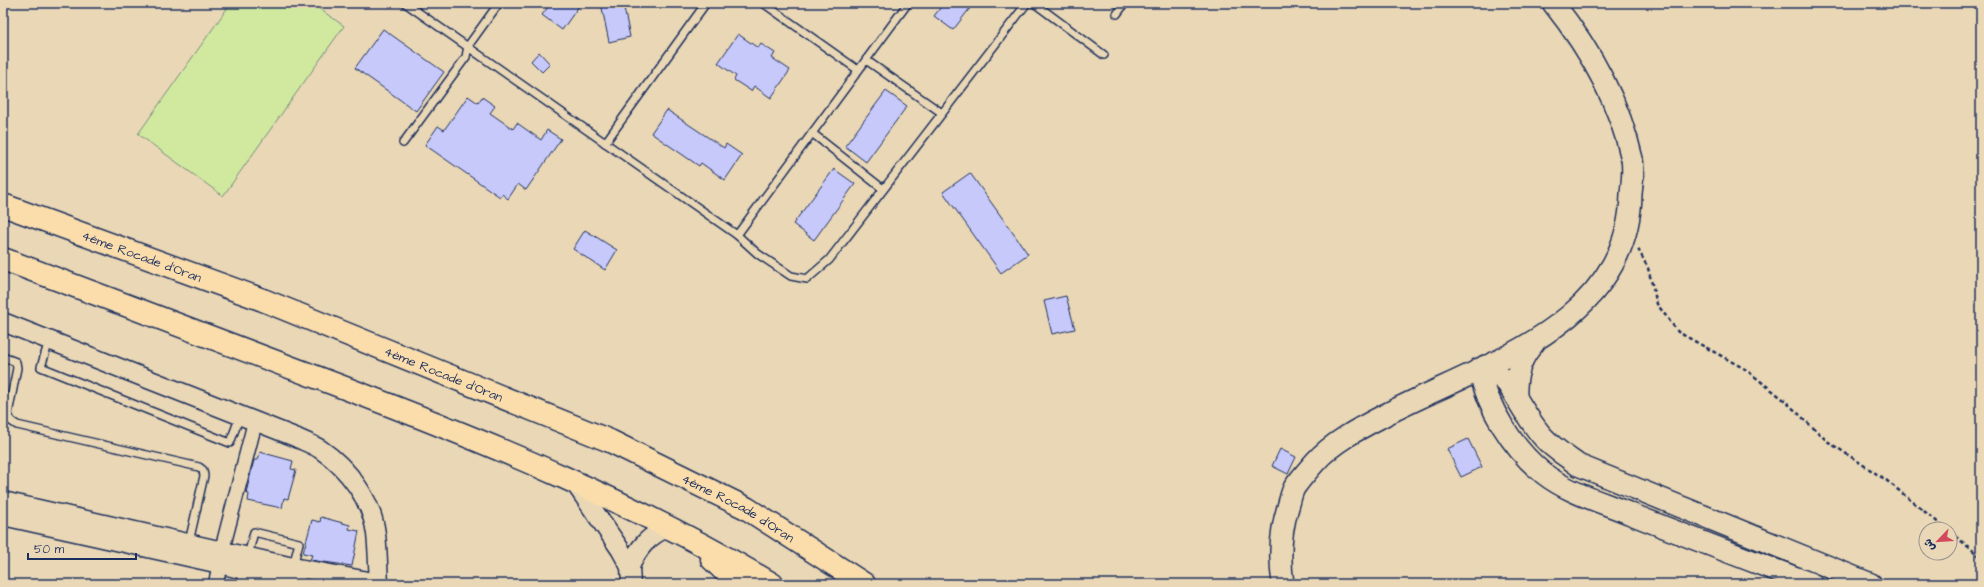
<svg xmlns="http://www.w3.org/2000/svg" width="1984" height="587" viewBox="0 0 1984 587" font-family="'Architects Daughter','Playpen Sans Arabic',sans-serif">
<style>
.green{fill:#d0e99f;stroke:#768c7e}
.building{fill:#c7c9fb;stroke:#1b2f5e}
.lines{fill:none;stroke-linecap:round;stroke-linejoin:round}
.service-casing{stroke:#1b2f5e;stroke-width:10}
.minor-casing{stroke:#1b2f5e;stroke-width:17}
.tertiary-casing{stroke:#1b2f5e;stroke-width:21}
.secondary-casing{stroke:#1b2f5e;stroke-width:24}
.motorway-casing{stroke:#1b2f5e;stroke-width:25}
.path{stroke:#1b2f5e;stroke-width:2.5;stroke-dasharray:4 3;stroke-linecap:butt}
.service{stroke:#ead7b5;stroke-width:7}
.minor{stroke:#ead7b5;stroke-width:14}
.tertiary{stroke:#ead7b5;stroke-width:18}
.secondary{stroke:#ead7b5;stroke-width:21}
.motorway{stroke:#faddab;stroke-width:22}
.labels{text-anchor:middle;stroke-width:4;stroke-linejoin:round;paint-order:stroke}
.street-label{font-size:13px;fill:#1b2f5e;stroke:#ead7b5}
</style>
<rect width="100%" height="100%" fill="#ead7b5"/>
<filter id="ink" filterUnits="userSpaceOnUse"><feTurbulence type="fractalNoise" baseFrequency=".025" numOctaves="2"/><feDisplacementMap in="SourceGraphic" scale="8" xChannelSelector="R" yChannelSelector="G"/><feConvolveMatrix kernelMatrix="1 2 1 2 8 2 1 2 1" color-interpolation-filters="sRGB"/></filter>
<g filter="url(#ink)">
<path class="green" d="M231,3H311L344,26L223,196L138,134Z"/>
<g class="building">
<path d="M551,3H581L562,30L542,15Z"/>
<path d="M601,3H623L630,37L609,42Z"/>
<path d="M944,3H974L953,30L934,16Z"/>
<path d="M383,29L444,72L416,111L355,68Z"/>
<path d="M738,34L758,48L761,44L775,53L772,58L790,70L771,98L754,86L751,91L734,80L736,76L718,63Z"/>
<path d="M539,52L550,64L542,72L531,61Z"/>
<path d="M886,91L907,106L866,162L845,146Z"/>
<path d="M468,96L478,103L482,97L495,106L490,113L513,129L517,123L541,140L547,130L561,139L526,190L518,184L508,199L502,194L500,197L425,145L438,126L444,130Z"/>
<path d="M667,110L724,148L726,144L742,155L725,180L701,163L699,166L651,133Z"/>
<path d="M834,169L855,184L814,240L793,224Z"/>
<path d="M970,173L1028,254L1001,273L943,192Z"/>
<path d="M585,230L617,250L605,270L573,249Z"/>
<path d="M1066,296L1075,329L1052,334L1044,301Z"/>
<path d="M1468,439L1482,467L1461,477L1447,449Z"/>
<path d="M1280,449L1296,457L1288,474L1272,466Z"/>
<path d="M260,452L293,461L291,469L296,470L288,499L284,498L282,508L248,501L249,494L246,493L254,460H258Z"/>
<path d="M321,517L350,525L349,529L359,531L352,566L310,560L312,555L303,553L312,520L320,522Z"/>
</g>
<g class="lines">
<defs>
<g id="service">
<path d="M405,3L737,235L908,3"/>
<path d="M763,3L858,70"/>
<path d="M1034,3L1104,55"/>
<path d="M1117,14L1125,3"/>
<path d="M866,60L942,113"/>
<path d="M812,133L883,189"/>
<path d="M403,143L466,57L468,46L499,3"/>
<path d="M605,143L706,3"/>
<path d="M737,235L758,254L791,276L807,279L829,260L1027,3"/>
<path d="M49,341L41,367L230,443L240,416"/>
<path d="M3,357L16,362L17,368L8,414L11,421L17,425L199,467L203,470L204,476L189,542"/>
<path d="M248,556L254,532L299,543L293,566"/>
<path d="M241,584L244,571"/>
</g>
<path id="minor" d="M216,584L222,550L255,422"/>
<g id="tertiary">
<path d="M3,322L295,437C303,441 312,444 320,449C348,468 372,500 376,534C378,551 378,568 379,584"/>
<path d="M574,482L620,549L630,567L631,584"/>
<path d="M3,501L293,567L379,583"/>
<path d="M3,516L220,564L298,584"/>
<path d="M630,567C638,547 649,536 668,527"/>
</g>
<g id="secondary">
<path d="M1485,366L1502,378L1507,383C1519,401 1529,422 1544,438C1554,449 1566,456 1578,465L1871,584"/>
<path d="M1479,369C1488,408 1512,448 1543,473C1568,493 1602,502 1631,514C1691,538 1752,561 1812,584"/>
<path d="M1516,396C1515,376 1520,358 1534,343"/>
<path d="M1283,584C1279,557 1280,533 1288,507C1290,501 1291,494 1294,488C1300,479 1309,469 1316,461C1332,443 1360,428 1381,417C1478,365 1628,328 1631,194C1632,183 1634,170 1632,159C1619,102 1589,48 1553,3"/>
</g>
<g id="motorway">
<path id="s1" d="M3,205L263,300L610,441L746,508L864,584"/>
<path d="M3,259C117,302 231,344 345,388C492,444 637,504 772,584"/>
<path d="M712,559L738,584"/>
</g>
</defs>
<use href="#service" class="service-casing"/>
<use href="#minor" class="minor-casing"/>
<use href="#tertiary" class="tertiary-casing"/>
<use href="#secondary" class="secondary-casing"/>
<use href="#motorway" class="motorway-casing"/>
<g class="path">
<path d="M1638,249L1648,268L1657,304L1678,332L1745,369L1783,399L1827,441L1886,480L1946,529"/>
<path d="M1950,532L1981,557"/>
</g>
<use href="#service" class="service"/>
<use href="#minor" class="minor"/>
<use href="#tertiary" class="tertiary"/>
<use href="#secondary" class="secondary"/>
<use href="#motorway" class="motorway"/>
</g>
</g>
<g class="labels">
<g class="street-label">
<text dy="5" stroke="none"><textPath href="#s1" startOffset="148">4ème Rocade d'Oran</textPath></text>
<text dy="5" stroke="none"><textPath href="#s1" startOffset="472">4ème Rocade d'Oran</textPath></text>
<text dy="5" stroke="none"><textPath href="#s1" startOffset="796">4ème Rocade d'Oran</textPath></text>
</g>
</g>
<rect width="1984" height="587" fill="none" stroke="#ead7b5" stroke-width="16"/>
<rect x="8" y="8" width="1968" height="571" fill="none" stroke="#1b2f5e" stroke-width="1.5" filter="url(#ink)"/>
<g transform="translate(1938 541) rotate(245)"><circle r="19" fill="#ead7b5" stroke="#979492"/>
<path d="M0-3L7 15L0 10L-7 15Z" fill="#d1495b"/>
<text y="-6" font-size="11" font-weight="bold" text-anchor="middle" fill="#1b2f5e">ش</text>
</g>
<path d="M28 553v6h108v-6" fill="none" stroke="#1b2f5e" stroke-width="2"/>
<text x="34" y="553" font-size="12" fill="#1b2f5e" stroke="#ead7b5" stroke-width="3" paint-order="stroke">50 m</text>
</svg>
